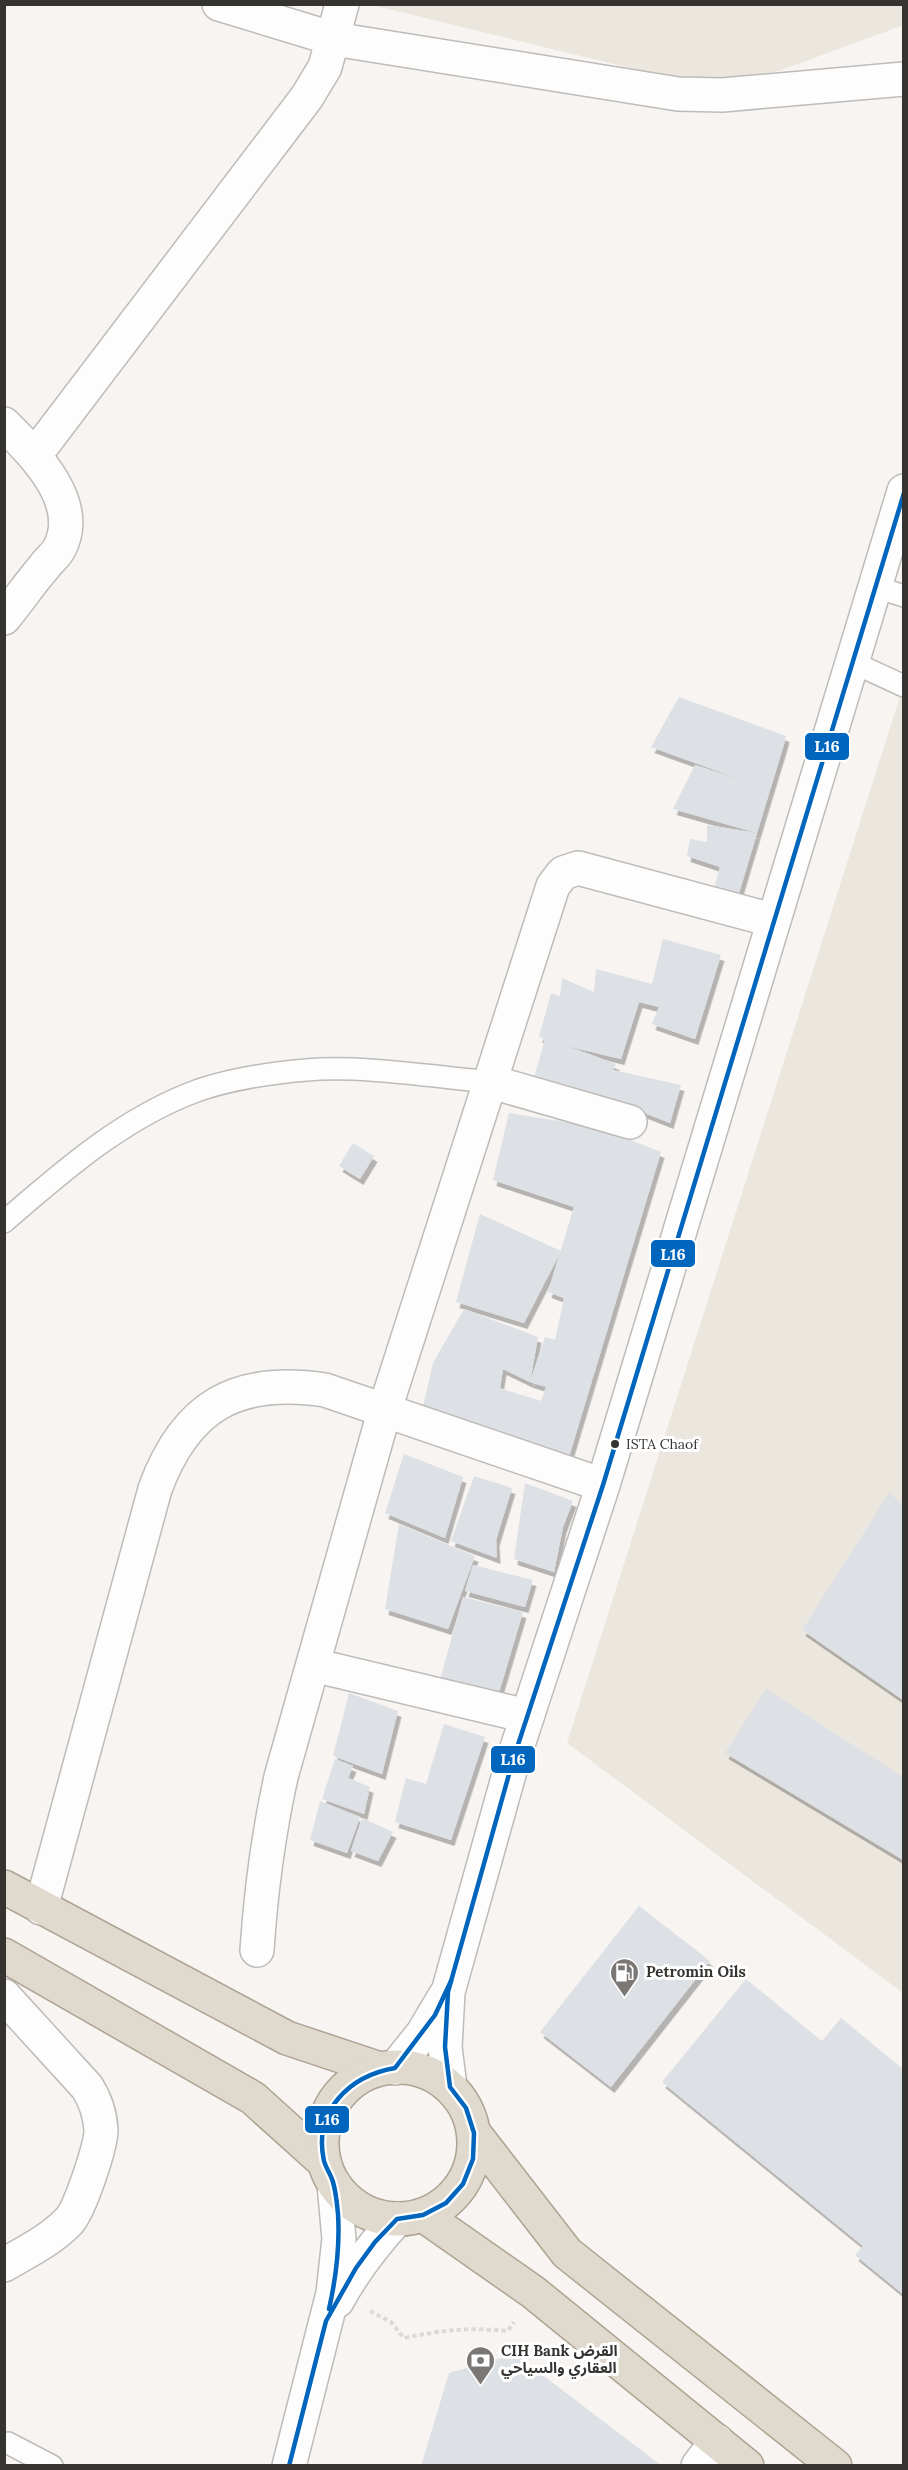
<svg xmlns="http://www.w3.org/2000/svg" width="908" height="2470" viewBox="0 0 908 2470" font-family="Lora,'Noto Sans Arabic',serif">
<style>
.built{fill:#ece7de}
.building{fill:#dde0e5;filter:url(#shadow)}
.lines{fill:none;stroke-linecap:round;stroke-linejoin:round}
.service-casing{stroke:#bebcb9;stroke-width:24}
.minor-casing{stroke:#bebcb9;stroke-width:36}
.tertiary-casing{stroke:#bebcb9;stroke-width:36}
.trunk-casing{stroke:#ada392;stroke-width:36}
.path{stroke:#dbdad8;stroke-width:4;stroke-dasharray:4.5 3;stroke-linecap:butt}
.service{stroke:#fefdfd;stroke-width:21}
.minor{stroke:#fefdfd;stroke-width:33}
.tertiary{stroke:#fefdfd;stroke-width:33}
.trunk{stroke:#e0d9cd;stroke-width:33}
.bus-1-casing{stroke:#fff;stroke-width:9}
.bus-1{stroke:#0065bd;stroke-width:4.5}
.bus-dot{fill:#363431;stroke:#fff;stroke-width:2}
.labels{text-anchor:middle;stroke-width:6;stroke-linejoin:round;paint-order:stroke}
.bus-label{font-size:14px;fill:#363431;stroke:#fff;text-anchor:start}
.poi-label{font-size:15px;font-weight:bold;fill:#363431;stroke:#fff;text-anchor:start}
.line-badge{stroke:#fff;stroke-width:2}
.badge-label{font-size:16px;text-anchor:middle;font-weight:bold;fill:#fff}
</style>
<defs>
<filter id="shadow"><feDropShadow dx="3.5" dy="6" stdDeviation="0" flood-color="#0004"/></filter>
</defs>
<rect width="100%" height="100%" fill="#f7f4f1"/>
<g class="built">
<path d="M903,4L904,25L724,91L372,5Z"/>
<path d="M903,687V1993L567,1743Z"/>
</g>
<g class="building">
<path d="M679,697L786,736L784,744L757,833L736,903L713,893L720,867L687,856L690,839L707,842V825L757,833L673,809L695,765L748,782L651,747Z"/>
<path d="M663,939L721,955L695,1039L652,1024L659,1007L639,1002L621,1059L567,1046L616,1064L613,1070L681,1085L670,1123L604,1097L602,1104L532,1085L545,1039L539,1037L551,993L560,996L562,978L594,992L596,969L652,984Z"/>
<path d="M509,1113L597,1127L661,1152L568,1460L422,1411L433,1363L464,1309L538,1337L530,1382L503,1369L500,1388L541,1401L546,1387L530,1382L545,1337L555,1340L564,1298L548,1292L574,1207L493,1180Z"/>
<path d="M353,1143L374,1156L360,1179L339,1166Z"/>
<path d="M480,1214L561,1251L524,1323L456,1302Z"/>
<path d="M404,1454L463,1477L445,1538L385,1513Z"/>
<path d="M474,1476L512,1488L496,1540L497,1558L451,1541Z"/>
<path d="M525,1483L573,1501L563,1527L554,1572L514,1559Z"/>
<path d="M889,1493L903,1504V1700L802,1630Z"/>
<path d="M399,1524L475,1556L448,1629L385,1609Z"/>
<path d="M473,1565L533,1580L525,1607L465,1591Z"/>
<path d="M463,1597L523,1612L497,1699L440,1680Z"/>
<path d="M766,1689L903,1777V1860L725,1753Z"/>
<path d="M349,1693L398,1711L382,1774L333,1756Z"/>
<path d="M444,1724L485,1737L451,1840L395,1822L406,1778L426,1784Z"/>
<path d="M335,1759L353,1766L348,1778L370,1787L364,1814L322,1799Z"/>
<path d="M320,1801L360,1817L347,1853L310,1840Z"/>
<path d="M362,1818L393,1832L378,1861L351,1851Z"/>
<path d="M639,1906L710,1961L611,2087L540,2032Z"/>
<path d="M746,1979L822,2041L841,2018L903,2069V2294L855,2255L863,2246L662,2082Z"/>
<path d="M515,2354L662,2466H421L449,2373Z"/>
</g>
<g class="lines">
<defs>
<g id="service">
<path d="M876,587L904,596"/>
<path d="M852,662L904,686"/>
<path d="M4,1222C63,1171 124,1117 199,1090C232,1079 271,1073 306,1070C363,1065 434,1077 492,1082"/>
<path d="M8,2443L52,2466"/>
</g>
<g id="minor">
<path d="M219,4L334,39L678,94L722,95L904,79"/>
<path d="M4,424C34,454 84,503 59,549C55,556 48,561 44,567C30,583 18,601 4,618"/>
<path d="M35,455L307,97L325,67L342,4"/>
<path d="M492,1082L630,1122"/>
<path d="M313,1665L527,1716"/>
<path d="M41,1908L155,1489C186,1405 237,1377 325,1390L603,1485"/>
<path d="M257,1950C261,1890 268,1836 281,1777L385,1409L553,886L563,873L578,868L772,920"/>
<path d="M4,1996L87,2087C96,2101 100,2113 101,2130C101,2146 80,2209 69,2221C51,2240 26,2252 4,2265"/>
<path d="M698,2466L717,2441"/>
</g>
<g id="tertiary">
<path d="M395,2068L423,2033L445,1996"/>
<path d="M450,2087L445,2047L448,1992L513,1760L603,1485L904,491"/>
<path d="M337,2301C354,2270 373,2245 397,2219"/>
<path d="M289,2466L333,2293L339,2239L334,2184"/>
</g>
<g id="trunk">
<path d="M4,1887L287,2038L380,2069"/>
<path d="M4,1955L253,2098L324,2162"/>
<circle cx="398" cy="2143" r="76"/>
<path d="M474,2133L567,2253L835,2466"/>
<path d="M423,2215L533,2292L747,2466"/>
</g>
</defs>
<use href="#service" class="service-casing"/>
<use href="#minor" class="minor-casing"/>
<use href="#tertiary" class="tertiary-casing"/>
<use href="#trunk" class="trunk-casing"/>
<path class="path" d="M370,2311L391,2322L404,2338C444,2330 467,2327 508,2331L514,2322"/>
<use href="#service" class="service"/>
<use href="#minor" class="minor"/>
<use href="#tertiary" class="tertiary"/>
<use href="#trunk" class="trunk"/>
<defs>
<g id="bus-1">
<path d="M329,2309C336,2278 340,2246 338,2214C337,2203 336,2192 333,2182C331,2175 326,2168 324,2161C313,2111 349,2076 395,2068L435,2015L451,1981"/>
<path d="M289,2466L326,2321L356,2268L375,2242L397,2219L423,2215L446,2203L463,2184L473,2159L474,2133L466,2108L450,2087L445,2047L448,1992L513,1760L603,1485L904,493"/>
</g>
</defs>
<use href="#bus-1" class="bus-1-casing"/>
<use href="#bus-1" class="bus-1"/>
</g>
<defs>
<symbol id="fuel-pin" viewBox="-11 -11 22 30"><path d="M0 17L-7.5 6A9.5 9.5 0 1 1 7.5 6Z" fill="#7a7774" stroke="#fff"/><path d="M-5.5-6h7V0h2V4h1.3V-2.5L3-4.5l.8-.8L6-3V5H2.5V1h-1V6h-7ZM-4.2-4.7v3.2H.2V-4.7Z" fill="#fff"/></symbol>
<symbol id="bank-pin" viewBox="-11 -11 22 30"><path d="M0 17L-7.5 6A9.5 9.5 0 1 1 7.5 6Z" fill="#7a7774" stroke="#fff"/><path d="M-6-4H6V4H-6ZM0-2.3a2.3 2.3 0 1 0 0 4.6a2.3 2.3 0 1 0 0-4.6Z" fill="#fff"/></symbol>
</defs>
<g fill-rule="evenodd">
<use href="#fuel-pin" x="608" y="1956" width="33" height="45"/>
<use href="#bank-pin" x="464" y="2344" width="33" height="45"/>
</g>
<circle class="bus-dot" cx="615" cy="1444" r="5"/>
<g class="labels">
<g class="bus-label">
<text x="626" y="1449">ISTA Chaof</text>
</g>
<g class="poi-label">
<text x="646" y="1977">Petromin Oils</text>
<text x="501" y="2356">CIH Bank القرض<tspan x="501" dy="17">العقاري والسياحي</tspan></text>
</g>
</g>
<g class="line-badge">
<rect x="804" y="732" width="46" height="29" rx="6" fill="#0065bd"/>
<rect x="650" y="1239" width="46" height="29" rx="6" fill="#0065bd"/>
<rect x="490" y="1745" width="46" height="29" rx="6" fill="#0065bd"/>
<rect x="304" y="2105" width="46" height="29" rx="6" fill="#0065bd"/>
</g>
<g class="badge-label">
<text x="827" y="752">L16</text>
<text x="673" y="1260">L16</text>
<text x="513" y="1765">L16</text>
<text x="327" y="2125">L16</text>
</g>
<rect width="908" height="2470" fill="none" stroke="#363431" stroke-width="12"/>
</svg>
